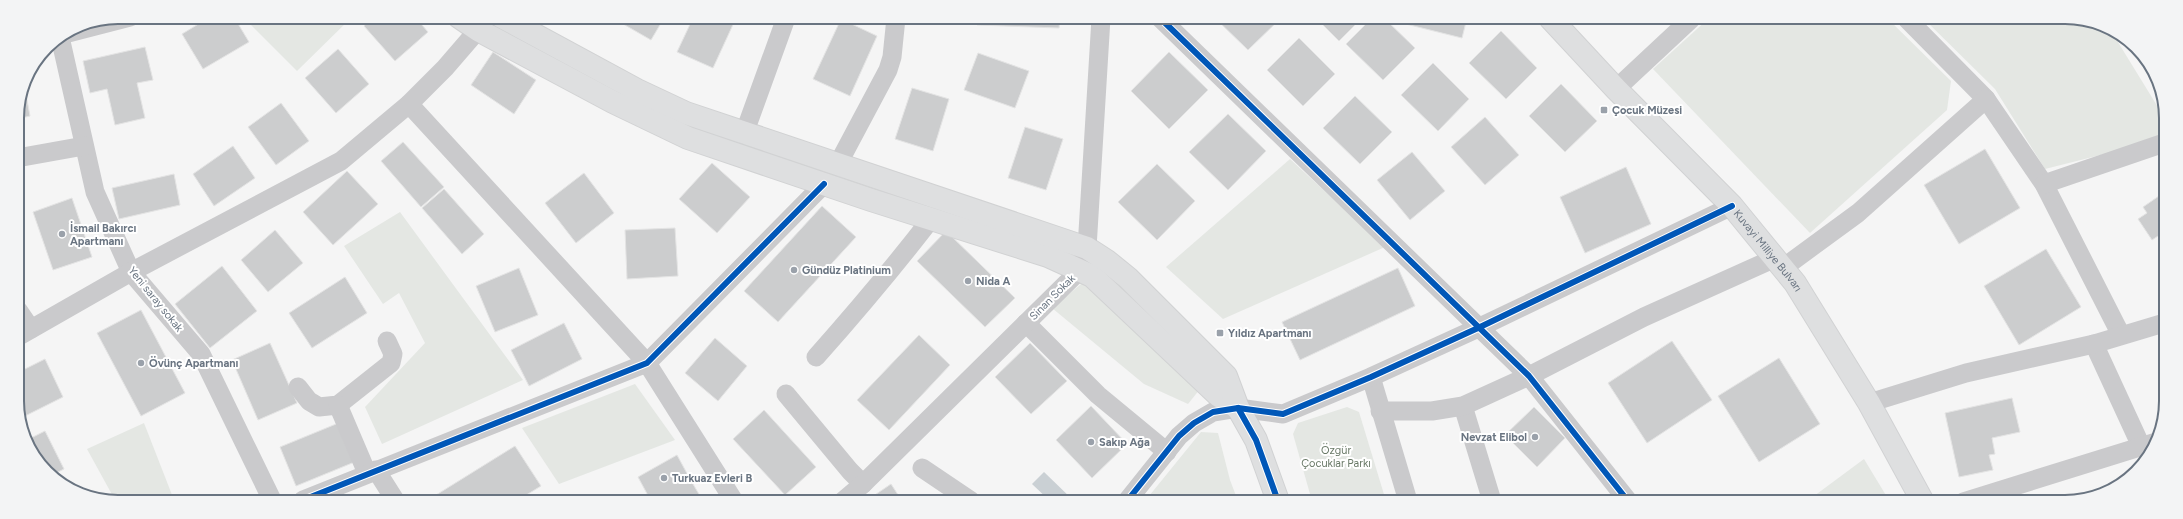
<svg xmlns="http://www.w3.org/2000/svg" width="2183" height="519" viewBox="0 0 2183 519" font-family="Figtree,sans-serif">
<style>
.green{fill:#e4e7e3}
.water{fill:#cad0d4}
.building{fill:#cccdce;stroke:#e4e4e4}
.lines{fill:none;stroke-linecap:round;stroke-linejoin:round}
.major-casing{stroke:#d1d2d3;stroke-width:24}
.minor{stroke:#cacacc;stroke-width:19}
.major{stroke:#dedfe0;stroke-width:22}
.cycleway-casing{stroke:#fff;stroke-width:8}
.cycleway{stroke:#0057b8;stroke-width:6}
.poi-dot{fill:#9aa1aa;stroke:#fff;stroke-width:1.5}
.labels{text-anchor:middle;stroke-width:4;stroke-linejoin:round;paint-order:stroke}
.poi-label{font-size:11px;font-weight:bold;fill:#697481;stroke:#fff;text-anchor:start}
.street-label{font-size:11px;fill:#697481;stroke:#fff}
.park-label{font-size:11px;fill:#697967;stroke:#fff}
.rim{fill:none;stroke:#697481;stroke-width:2}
</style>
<rect width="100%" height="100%" fill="#f5f5f5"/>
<g class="green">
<path d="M243,17H352L297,71Z"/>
<path d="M1708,19H1888L1951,81L1947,110L1810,233L1653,69Z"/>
<path d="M1924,19H2084L2113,34L2164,117V139L2045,169L1995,89Z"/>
<path d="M1290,159L1385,247L1223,319L1166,267Z"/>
<path d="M400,212L523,380L382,444L365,407L425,343L399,293L383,304L344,246Z"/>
<path d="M1086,280L1200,389L1188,404L1144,384L1052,308Z"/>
<path d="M635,384L675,440L559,484L522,428Z"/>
<path d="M1347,407L1359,412L1386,501H1312L1293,434L1298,423Z"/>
<path d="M144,423L174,500H115L87,449Z"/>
<path d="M1201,432L1218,433L1230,480L1238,501H1145Z"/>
<path d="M1864,459L1890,502H1806Z"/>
</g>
<path class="water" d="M1044,472L1074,501H1050L1032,484Z"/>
<g class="building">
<path d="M210,17H234L249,42L203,69L182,34Z"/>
<path d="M374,17H415L428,32L395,61L364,26Z"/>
<path d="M611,17L664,18L651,40Z"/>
<path d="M693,18H736L713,68L677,52Z"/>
<path d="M978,18H1060L1059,28L977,25Z"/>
<path d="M1215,18H1279L1280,19L1248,50Z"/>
<path d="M1316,18H1362L1339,41Z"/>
<path d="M1372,18H1384L1415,48L1383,80L1346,44Z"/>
<path d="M1395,18H1467L1462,38L1394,21Z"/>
<path d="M841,19L877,36L850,96L813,79Z"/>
<path d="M1501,31L1537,68L1506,99L1469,63Z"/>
<path d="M1299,38L1335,74L1303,106L1267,70Z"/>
<path d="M145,47L153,80L137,83L145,118L115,125L107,89L90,93L83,61Z"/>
<path d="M338,49L369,84L336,113L305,78Z"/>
<path d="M493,52L536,80L514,114L471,85Z"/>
<path d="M1169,52L1208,90L1169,129L1131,91Z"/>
<path d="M978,53L1029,71L1015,108L964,90Z"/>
<path d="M1433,63L1469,99L1438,131L1401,95Z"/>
<path d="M24,84L30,116L17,119V112Z"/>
<path d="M1561,84L1597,121L1565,152L1529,116Z"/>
<path d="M912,88L949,99L933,151L895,139Z"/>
<path d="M1355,96L1392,132L1360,164L1323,128Z"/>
<path d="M281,103L309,141L276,165L248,127Z"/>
<path d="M1228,114L1266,151L1228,190L1189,152Z"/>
<path d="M1485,117L1519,155L1485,185L1451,147Z"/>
<path d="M1025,127L1063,139L1046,190L1008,178Z"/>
<path d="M403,142L444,187L421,207L381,161Z"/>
<path d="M233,146L255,178L214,206L193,174Z"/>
<path d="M1985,149L2020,208L1959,244L1924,185Z"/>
<path d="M1412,152L1445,191L1410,220L1377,180Z"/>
<path d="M712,163L750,197L717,233L679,199Z"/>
<path d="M1157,164L1195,201L1157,240L1118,202Z"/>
<path d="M1626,167L1651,224L1585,253L1560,197Z"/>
<path d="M347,171L378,204L333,245L303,212Z"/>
<path d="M584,173L614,213L576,243L545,203Z"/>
<path d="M174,174L180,205L119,219L112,188Z"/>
<path d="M444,189L484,234L462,254L422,208Z"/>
<path d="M2159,196L2162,201L2164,200V232L2152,240L2138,219L2147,213L2143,207Z"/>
<path d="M72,198L92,257L53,270L33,212Z"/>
<path d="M822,206L856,237L778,322L744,291Z"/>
<path d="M675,228L678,276L627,279L625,230Z"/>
<path d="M275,230L303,263L268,292L241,260Z"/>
<path d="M946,231L1015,298L985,327L917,261Z"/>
<path d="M2046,249L2081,307L2019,345L1984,286Z"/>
<path d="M222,266L257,311L210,348L175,304Z"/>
<path d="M519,268L538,315L495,332L476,286Z"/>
<path d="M1398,268L1415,306L1300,360L1282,322Z"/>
<path d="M345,277L367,313L312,348L289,313Z"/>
<path d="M141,310L185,393L141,416L97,333Z"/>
<path d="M564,323L582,359L529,386L511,350Z"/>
<path d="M919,335L950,365L889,430L857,400Z"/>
<path d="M715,338L747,366L718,401L685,373Z"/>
<path d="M1672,341L1712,400L1647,443L1608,383Z"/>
<path d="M270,343L297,403L258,420L232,360Z"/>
<path d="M1030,343L1067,381L1031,414L995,377Z"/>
<path d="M1779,358L1820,424L1759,462L1718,396Z"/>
<path d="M45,359L63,397L19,419V372Z"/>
<path d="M2012,398L2020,432L1992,438L1995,454L1989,455L1993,470L1959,477L1945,413Z"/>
<path d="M1091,406L1127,444L1092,478L1056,440Z"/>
<path d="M1534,407L1565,438L1537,467L1505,435Z"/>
<path d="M764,410L816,467L785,495L733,439Z"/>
<path d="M341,422L357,461L296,486L280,447Z"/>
<path d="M45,431L64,469L52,475L47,473L29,439Z"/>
<path d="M515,446L541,486L518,500H428Z"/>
<path d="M677,455L690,479L703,501H651L638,477Z"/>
<path d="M72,482L76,488L68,484Z"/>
<path d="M891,484L902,501H866Z"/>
</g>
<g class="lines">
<defs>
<g id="major">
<path d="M459,17L478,30L613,102L688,138L871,200L1048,256L1092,276L1219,396L1238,408"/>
<path d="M502,17L637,90L686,113L1087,248L1107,261L1128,278L1226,376L1238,408L1256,440L1278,501"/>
<path id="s1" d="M1550,18L1616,89L1732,206L1795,283L1869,403L1923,502"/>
</g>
</defs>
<use href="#major" class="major-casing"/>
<g class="minor">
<path d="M1160,18L1529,376L1628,501"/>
<path d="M1907,19L1986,99L2044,184L2121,335"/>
<path d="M68,33L130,17"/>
<path d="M60,37L95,192L131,272L201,354L272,500"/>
<path d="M1616,89L1691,19"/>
<path d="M409,104L647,363L734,501"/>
<path d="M744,134L786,18"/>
<path d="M17,158L84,146"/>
<path d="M838,164L888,70L892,57L896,18"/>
<path d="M2044,184L2164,143"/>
<path d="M1783,268L1858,213L1986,99"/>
<path d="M18,310L31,329"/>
<path d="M1026,323L1098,395L1167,452"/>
<path d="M19,336L131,272L341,161L409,104L445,68L489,17"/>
<path d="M2094,344L2141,446"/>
<path d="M816,357C856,312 894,267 931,219"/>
<path d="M1371,377L1408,501"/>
<path d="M298,387L309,401L319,407L338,405L391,363L393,354L387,341"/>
<path d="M786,394L850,471L863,484"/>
<path d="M1869,403L1966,373L2094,344L2164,323"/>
<path d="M338,405L367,473"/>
<path d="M1463,406L1492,501"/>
<path d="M1380,411H1432L1463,406L1529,376L1644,317L1775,258"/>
<path d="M922,468L971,501"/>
<path d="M376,470L395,500"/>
<path d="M303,500L647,363L824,184"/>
<path d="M843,501L863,484L1081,269L1087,248L1101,18"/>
<path d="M1127,501L1179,436L1194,423L1213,412L1238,408L1283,414L1371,377L1478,328L1732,206"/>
<path d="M1963,502L2156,442"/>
</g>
<use href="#major" class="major"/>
<defs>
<g id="cycleway">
<path d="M1160,18L1529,376L1628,501"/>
<path d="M1238,408L1256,440L1278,501"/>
<path d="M303,500L647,363L824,184"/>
<path d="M1127,501L1179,436L1194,423L1213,412L1238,408L1283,414L1371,377L1478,328L1732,206"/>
</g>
</defs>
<use href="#cycleway" class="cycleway-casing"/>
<use href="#cycleway" class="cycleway"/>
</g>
<g class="poi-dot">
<rect x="1600" y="106" width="8" height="8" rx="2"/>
<circle cx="62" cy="234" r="4"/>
<circle cx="794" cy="270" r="4"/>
<circle cx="968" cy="281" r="4"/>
<rect x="1216" y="329" width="8" height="8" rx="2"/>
<circle cx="141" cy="363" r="4"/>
<circle cx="1535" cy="437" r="4"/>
<circle cx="1091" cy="442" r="4"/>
<circle cx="664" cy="478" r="4"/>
</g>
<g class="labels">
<g class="poi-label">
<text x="1612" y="114">Çocuk Müzesi</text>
<text x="70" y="232">İsmail Bakırcı<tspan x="70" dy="13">Apartmanı</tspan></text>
<text x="802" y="274">Gündüz Platinium</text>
<text x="976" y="285">Nida A</text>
<text x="1228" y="337">Yıldız Apartmanı</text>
<text x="149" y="367">Övünç Apartmanı</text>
<text x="1527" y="441" text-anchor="end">Nevzat Elibol</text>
<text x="1099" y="446">Sakıp Ağa</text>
<text x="672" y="482">Turkuaz Evleri B</text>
</g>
<g class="street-label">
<text dy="4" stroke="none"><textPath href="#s1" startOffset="319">Kuvayi Milliye Bulvarı</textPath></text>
<text transform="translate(1052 297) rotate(-45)" y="4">Sinan Sokak</text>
<text transform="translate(156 299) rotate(51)" y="4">Yeni saray sokak</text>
</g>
<g class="park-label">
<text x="1336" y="454">Özgür<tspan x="1336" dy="13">Çocuklar Parkı</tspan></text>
</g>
</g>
<path d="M0 0H2183V519H0ZM118 24H2065A94 94 0 0 1 2159 118V401A94 94 0 0 1 2065 495H118A94 94 0 0 1 24 401V118A94 94 0 0 1 118 24Z" fill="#f3f4f5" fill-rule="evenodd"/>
<path class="rim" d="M118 24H2065A94 94 0 0 1 2159 118V401A94 94 0 0 1 2065 495H118A94 94 0 0 1 24 401V118A94 94 0 0 1 118 24Z"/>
</svg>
